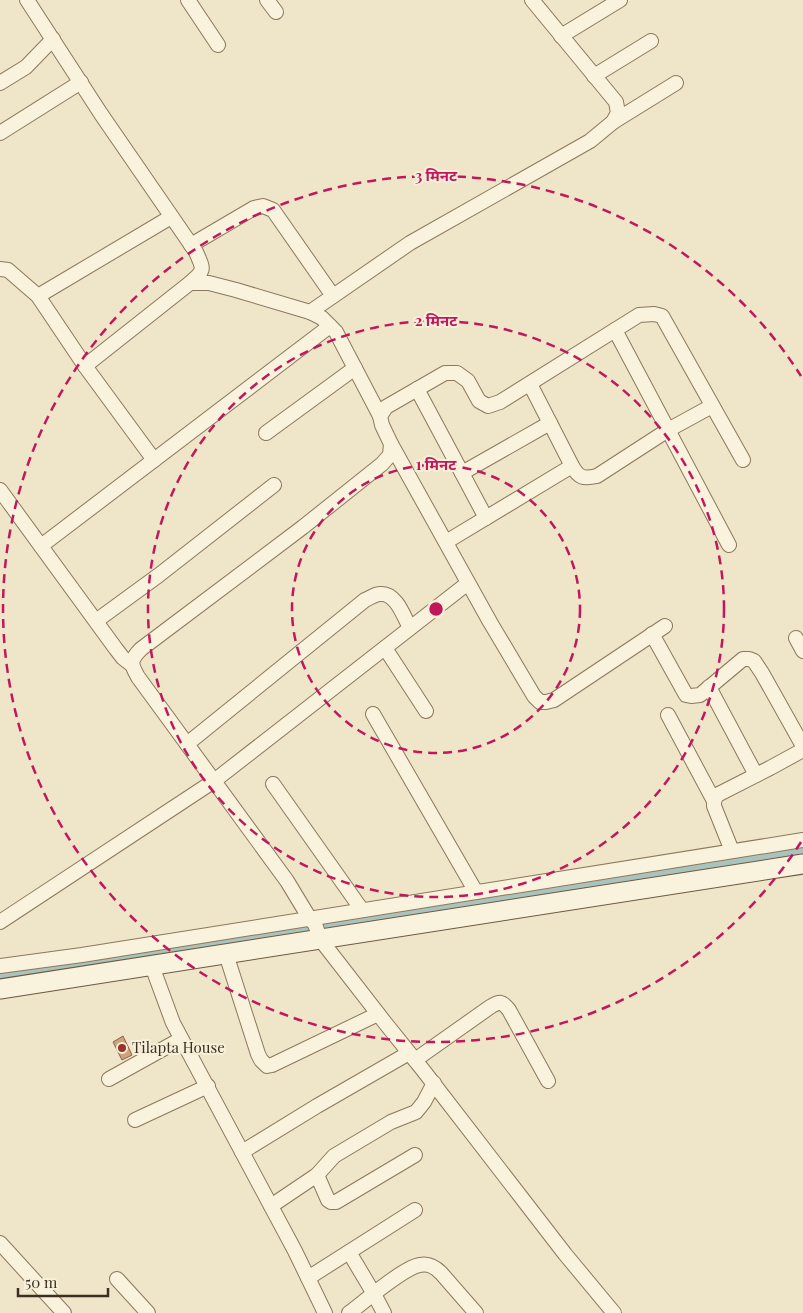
<svg xmlns="http://www.w3.org/2000/svg" width="803" height="1313" viewBox="0 0 803 1313" font-family="'Playfair Display','Noto Sans Devanagari',serif">
<style>
.lines{fill:none;stroke-linecap:round;stroke-linejoin:round}
.canal{stroke:#aac3bd;stroke-width:12}
.building{fill:#cda37f;stroke:#8b6243}
.street-casing{stroke:#8b785d;stroke-width:16}
.secondary-casing{stroke:#6d5940;stroke-width:21}
.street{stroke:#f9f2dd;stroke-width:14}
.secondary{stroke:#f9f2dd;stroke-width:19}
.ring{fill:none;stroke:#c2185b;stroke-width:2.5;stroke-dasharray:9 6}
.poi-dot{fill:#9b312d;stroke:#f6efd9;stroke-width:2}
.labels{text-anchor:middle;stroke-width:4;stroke-linejoin:round;paint-order:stroke}
.poi-label{font-size:15px;fill:#3c2f21;stroke:#f6efd9;text-anchor:start}
.centre{fill:#c2185b;stroke:#f6efd9;stroke-width:2.5}
.ring-label{font-size:15px;text-anchor:middle;font-weight:bold;fill:#c2185b;stroke:#f6efd9;stroke-width:4;stroke-linejoin:round;paint-order:stroke}
</style>
<rect width="100%" height="100%" fill="#efe5c9"/>
<g class="lines">
<path class="canal" d="M0,978L803,849"/>
</g>
<path class="building" d="M123,1036L132,1055L122,1060L113,1042Z"/>
<g class="lines">
<defs>
<g id="street">
<path d="M27,0L101,114L196,252C204,270 205,270 190,283L85,366"/>
<path d="M188,0L218,45"/>
<path d="M267,0L276,12"/>
<path d="M561,36L620,0"/>
<path d="M594,76L651,41"/>
<path d="M0,83L26,67L53,39"/>
<path d="M613,122L676,83"/>
<path d="M0,133L81,82"/>
<path d="M191,245L254,208L263,206L273,210L333,296"/>
<path d="M0,269L8,270L38,296L85,366L154,460"/>
<path d="M190,283H209L236,290L310,312L322,318L336,332L380,416"/>
<path d="M38,296L171,217"/>
<path d="M310,312L410,243L590,141L613,122L618,113L616,102L532,0"/>
<path d="M615,330L729,545"/>
<path d="M530,384L572,466C579,478 583,479 597,476L668,430L712,406"/>
<path d="M417,389L486,518"/>
<path d="M266,433L355,368"/>
<path d="M391,444L490,622L534,696L540,702H546L554,700L665,626"/>
<path d="M462,473L550,423"/>
<path d="M0,490L116,649L123,658L132,665"/>
<path d="M446,542L572,466"/>
<path d="M41,546L330,326"/>
<path d="M96,621L159,575L274,485"/>
<path d="M652,634L686,695L691,696L700,695L743,659H749L754,661L762,673L803,746"/>
<path d="M796,638L803,651"/>
<path d="M385,648L426,711"/>
<path d="M709,687L756,775"/>
<path d="M373,714L476,892"/>
<path d="M668,715L714,801"/>
<path d="M187,744L365,600C370,598 375,594 380,594C396,592 404,617 410,628"/>
<path d="M273,784L362,910"/>
<path d="M732,851L714,806V801L717,795L770,768L803,750"/>
<path d="M0,922L214,781L468,583"/>
<path d="M226,954L258,1054L261,1060L267,1066L272,1065L378,1014"/>
<path d="M0,966L82,955L803,840"/>
<path d="M152,966L173,1023L295,1251L325,1313"/>
<path d="M415,1060L490,1007C500,1001 502,1001 509,1010L548,1081"/>
<path d="M109,1079L181,1039"/>
<path d="M135,1120L208,1086"/>
<path d="M242,1152L317,1106L409,1053"/>
<path d="M317,1175L328,1200L331,1202H336L415,1155"/>
<path d="M271,1206L317,1175L334,1156L391,1122L416,1112L424,1102L434,1083"/>
<path d="M0,1243L64,1313"/>
<path d="M349,1252L374,1294L384,1313"/>
<path d="M308,1278L415,1210"/>
<path d="M117,1279L148,1313"/>
<path d="M349,1313C364,1302 404,1267 420,1265C429,1263 435,1267 441,1273L476,1313"/>
<path d="M614,1313L565,1254L423,1070L386,1024L320,939L315,924L310,919L287,881L138,677C131,664 129,661 141,649L303,527L382,464L390,455L391,444L382,425L380,416L386,407L445,373H457L468,381L479,401L488,406L500,402L639,315L654,314L662,316L743,460"/>
</g>
<path id="secondary" d="M0,989L803,864"/>
</defs>
<use href="#street" class="street-casing"/>
<use href="#secondary" class="secondary-casing"/>
<use href="#street" class="street"/>
<use href="#secondary" class="secondary"/>
</g>
<g class="ring">
<circle cx="436" cy="609" r="144"/>
<circle cx="436" cy="609" r="288"/>
<path d="M801 842A433 433 0 1 1 801 376"/>
</g>
<circle class="poi-dot" cx="122" cy="1048" r="5"/>
<g class="labels">
<g class="poi-label">
<text x="132" y="1053">Tilapta House</text>
</g>
</g>
<circle cx="436" cy="609" r="8" class="centre"/>
<g class="ring-label">
<text x="436" y="181">3 मिनट</text>
<text x="436" y="326">2 मिनट</text>
<text x="436" y="470">1 मिनट</text>
</g>
<path d="M18 1288v8h90v-8" fill="none" stroke="#3c2f21" stroke-width="2.5"/>
<text x="25" y="1288" font-size="15" fill="#3c2f21" stroke="#f6efd9" stroke-width="4" paint-order="stroke">50 m</text>
</svg>
